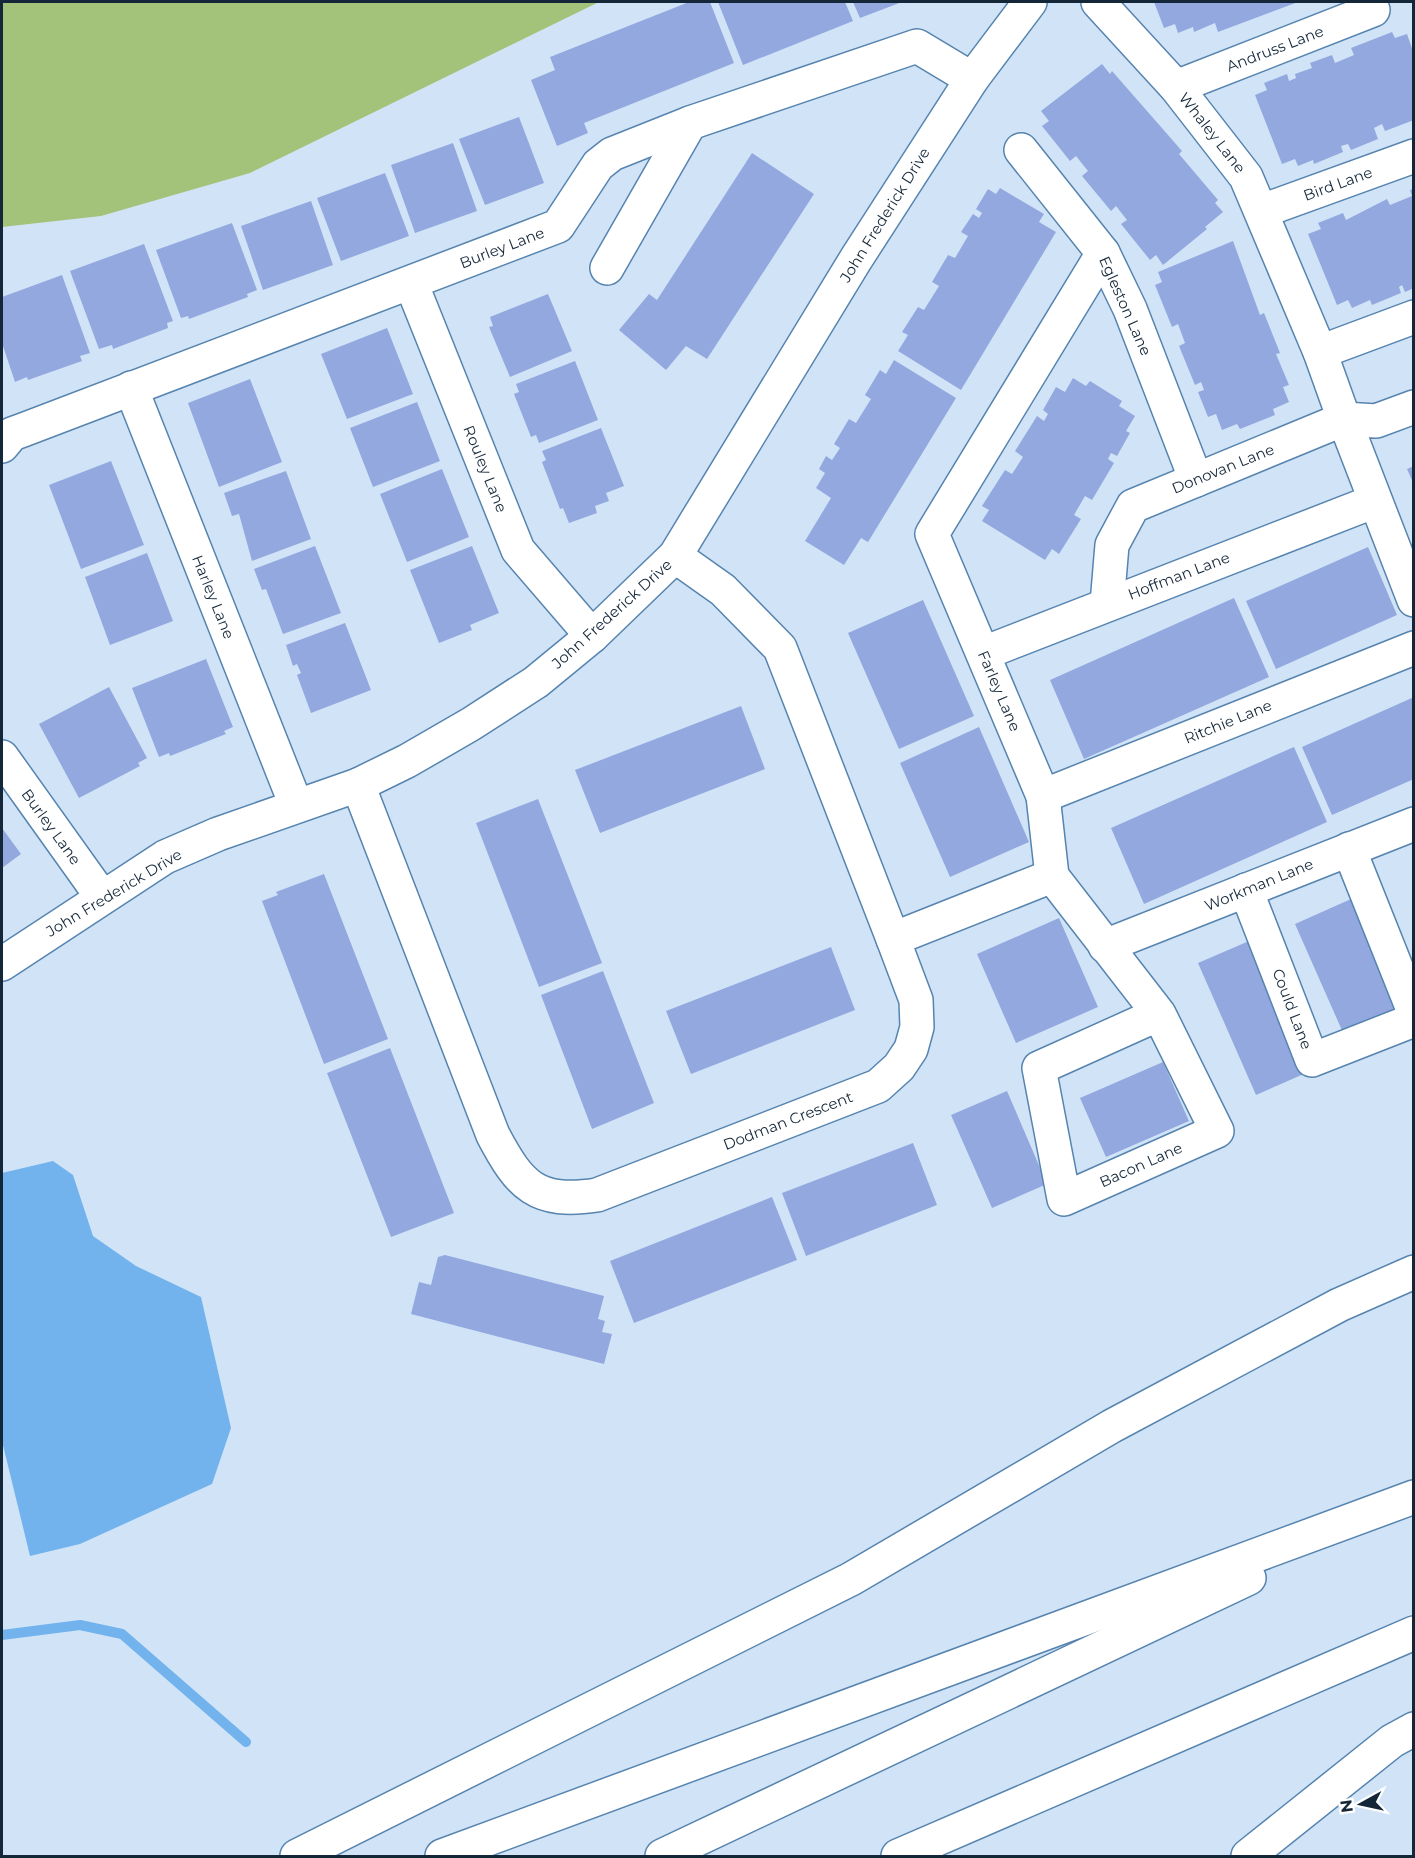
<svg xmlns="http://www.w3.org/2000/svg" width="1415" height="1858" viewBox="0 0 1415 1858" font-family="Montserrat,sans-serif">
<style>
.green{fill:#a4c37a}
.water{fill:#73b3ed}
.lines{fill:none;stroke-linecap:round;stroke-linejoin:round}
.stream{stroke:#73b3ed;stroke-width:10}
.building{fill:#92a8df}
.minor-casing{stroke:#5684af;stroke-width:36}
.highway-casing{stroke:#5684af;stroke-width:36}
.minor{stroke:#fff;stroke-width:33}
.highway{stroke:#fff;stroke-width:33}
.labels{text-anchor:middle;stroke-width:4.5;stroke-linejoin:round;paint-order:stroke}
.street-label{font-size:15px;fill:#142739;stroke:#fff}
</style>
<rect width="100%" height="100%" fill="#d1e4f7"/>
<path class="green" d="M2,2H599L250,173L101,216L2,227Z"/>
<path class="water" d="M53,1161L73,1175L93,1236L136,1266L201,1297L231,1428L212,1484L80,1544L30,1556L2,1441V1173Z"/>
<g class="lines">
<path class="stream" d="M2,1635L80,1625L122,1634L246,1742"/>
</g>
<g class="building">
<path d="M689,2H710L734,63L584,123L588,133L557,146L531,80L555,70L550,57Z"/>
<path d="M718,2H845L853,21L743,65Z"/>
<path d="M853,2H902L860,18Z"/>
<path d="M1154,2H1298L1218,32L1215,23L1194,32L1193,27L1178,33L1175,24L1164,28Z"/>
<path d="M1392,32L1395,38L1407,34L1414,54V120L1385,131L1382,124L1374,128L1378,139L1351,150L1348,144L1341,146L1343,152L1314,164L1313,160L1298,166L1295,159L1282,164L1255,95L1267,90L1264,83L1287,74L1289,81L1296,78L1295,74L1312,68L1310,63L1332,55L1335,63L1354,55L1351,48Z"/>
<path d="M1102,64L1110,74L1112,71L1182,151L1179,154L1218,200L1215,203L1223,212L1205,227L1207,229L1163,265L1156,255L1150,260L1121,224L1127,220L1116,206L1111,211L1082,176L1088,171L1076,156L1070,161L1042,126L1049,121L1041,111Z"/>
<path d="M519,117L544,183L485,205L459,139Z"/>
<path d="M453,143L477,211L415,233L391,165Z"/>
<path d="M752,153L814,194L707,359L686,346L666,370L619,330L649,294L657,300Z"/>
<path d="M385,173L409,236L341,261L317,198Z"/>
<path d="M1000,188L1044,214L1039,222L1056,232L961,390L898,351L908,335L902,332L918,307L924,310L939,286L932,282L948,255L955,258L968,236L961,232L973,214L979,218L982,213L976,209L988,189L996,194Z"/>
<path d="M1414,189V288L1405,292L1402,285L1399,287L1401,293L1372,305L1370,300L1352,308L1348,300L1337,305L1308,234L1321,229L1318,223L1343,213L1346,220L1387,199L1390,205L1412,196L1410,190Z"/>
<path d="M311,201L333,265L263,290L241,226Z"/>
<path d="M232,223L257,290L247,294L248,297L189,319L188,316L181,318L156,250Z"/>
<path d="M1233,241L1260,315L1264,313L1280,353L1276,354L1289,385L1283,387L1289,402L1273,409L1275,415L1240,429L1237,424L1222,430L1216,414L1208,417L1198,392L1204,390L1201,382L1195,385L1179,346L1185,343L1178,324L1172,327L1155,285L1162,282L1158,272Z"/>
<path d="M144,244L173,321L167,323L168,328L113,349L112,345L99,349L70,271Z"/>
<path d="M62,275L90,353L80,356L82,361L28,380L27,377L15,382L2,343V297Z"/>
<path d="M548,294L572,351L510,377L489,327L493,326L490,317Z"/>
<path d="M387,328L413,394L347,419L321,354Z"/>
<path d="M894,360L956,398L868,542L861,538L844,565L805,541L831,498L816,488L825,473L819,469L826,456L832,460L840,448L834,444L849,419L856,423L871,399L865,395L880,370L886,374Z"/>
<path d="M575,361L598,420L539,443L536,435L531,437L514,394L519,392L516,384Z"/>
<path d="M1073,378L1086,386L1090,381L1122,401L1119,406L1135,416L1126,431L1130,433L1117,456L1111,453L1108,459L1114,463L1092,500L1085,496L1074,515L1081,519L1059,554L1052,549L1045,560L982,521L989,510L982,506L1005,470L1012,474L1023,457L1015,451L1037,416L1044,421L1048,414L1043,410L1056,387L1065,392Z"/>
<path d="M250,379L282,462L219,487L188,403Z"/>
<path d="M417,402L440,461L373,487L350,428Z"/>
<path d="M601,428L624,486L606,493L609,501L595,506L597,513L569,523L563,508L560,509L542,462L546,460L542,451Z"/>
<path d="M111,461L144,545L81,569L49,485Z"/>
<path d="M1414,466V485L1407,469Z"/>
<path d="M442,469L469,537L407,562L380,494Z"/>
<path d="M286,471L311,539L252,561L239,514L232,516L224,493Z"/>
<path d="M315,546L341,613L283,634L266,589L262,590L254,569Z"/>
<path d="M472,546L499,613L470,625L472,630L439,643L410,570Z"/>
<path d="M1368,547L1397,615L1276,669L1246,601Z"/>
<path d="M147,553L173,621L110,645L85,577Z"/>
<path d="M1234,598L1269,677L1084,759L1050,680Z"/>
<path d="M923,600L974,716L899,749L848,633Z"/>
<path d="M345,623L371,690L311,713L297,675L301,673L297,664L293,666L286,645Z"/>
<path d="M206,659L233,727L224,731L226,734L170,756L169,753L159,757L132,688Z"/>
<path d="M109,687L147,758L138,763L140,766L79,798L39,724Z"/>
<path d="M1414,697V779L1332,815L1302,747Z"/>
<path d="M741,706L765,769L600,833L575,770Z"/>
<path d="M979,727L1029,842L950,877L900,763Z"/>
<path d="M1294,747L1327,822L1144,904L1111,828Z"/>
<path d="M538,799L602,963L539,987L476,823Z"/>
<path d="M2,828L21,854L2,868Z"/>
<path d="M324,874L388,1039L324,1064L262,901L278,895L276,892Z"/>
<path d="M1351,899L1407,1028L1352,1053L1295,924Z"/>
<path d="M1059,918L1098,1007L1016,1043L977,954Z"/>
<path d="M1256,938L1313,1070L1256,1095L1198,963Z"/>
<path d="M831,947L855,1010L691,1074L666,1011Z"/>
<path d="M603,971L654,1103L592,1129L541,995Z"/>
<path d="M390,1048L454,1213L391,1237L327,1073Z"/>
<path d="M1163,1062L1189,1121L1106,1157L1080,1098Z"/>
<path d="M1007,1091L1047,1184L992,1208L951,1115Z"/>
<path d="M913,1143L937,1205L806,1256L782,1193Z"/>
<path d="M772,1197L797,1260L634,1323L610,1261Z"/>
<path d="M445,1255L604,1296L598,1319L605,1321L602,1332L612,1334L604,1364L411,1314L419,1282L431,1285L438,1257Z"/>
</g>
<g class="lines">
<defs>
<g id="minor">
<path d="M1098,2L1176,87L1246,177L1320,352L1344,419L1133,506L1112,545L1107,604"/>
<path d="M1176,87L1373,10"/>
<path d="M1021,150L1103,253L1130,309L1196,480"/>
<path d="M1262,211L1414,156"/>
<path d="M1103,253L932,534L1043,796L1052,876L1159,1014L1217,1131L1064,1199L1039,1068L1159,1014"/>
<path d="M607,268L690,123"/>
<path d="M411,283L518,550L592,636"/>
<path d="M1320,352L1414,317"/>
<path d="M131,388L296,805"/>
<path d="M1414,407L1376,421L1344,419L1414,600"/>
<path d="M2,446L12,434L23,430L558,226L598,165L612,154L690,123L917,46L972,79"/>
<path d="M984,653L1375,501"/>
<path d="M2,757L102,897"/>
<path d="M358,785L493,1135C520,1186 536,1204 597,1195L878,1086L899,1067L911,1049L917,1027L916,1000L893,939L780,648L723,590L675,556"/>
<path d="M1043,796L1414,648"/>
<path d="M1349,849L1414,1012"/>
<path d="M1246,890L1312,1060L1414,1020"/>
<path d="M893,939L1052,876"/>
<path d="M1105,946L1414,824"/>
<path d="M2,964L165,857L218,834L358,785L407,761L471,724L536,682L592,636L675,556L856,259L972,79L1030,2"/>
</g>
<g id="highway">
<path d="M297,1856L851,1579L1112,1426L1339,1305L1414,1272"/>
<path d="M442,1856L1414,1497"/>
<path d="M662,1856L1249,1578"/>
<path d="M898,1856L1414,1633"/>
<path d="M1248,1856L1392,1741L1414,1729"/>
</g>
</defs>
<use href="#minor" class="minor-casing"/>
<use href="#highway" class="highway-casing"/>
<use href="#minor" class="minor"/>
<use href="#highway" class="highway"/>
</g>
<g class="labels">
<g class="street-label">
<text transform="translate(1275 49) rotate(-21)" y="5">Andruss Lane</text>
<text transform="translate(1212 133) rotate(52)" y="5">Whaley Lane</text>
<text transform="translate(1338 184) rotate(-20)" y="5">Bird Lane</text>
<text transform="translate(885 215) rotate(-58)" y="5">John Frederick Drive</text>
<text transform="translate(502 248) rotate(-21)" y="5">Burley Lane</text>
<text transform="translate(1125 306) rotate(66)" y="5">Egleston Lane</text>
<text transform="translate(485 469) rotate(68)" y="5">Rouley Lane</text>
<text transform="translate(1223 469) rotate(-22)" y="5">Donovan Lane</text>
<text transform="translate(1179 576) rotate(-21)" y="5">Hoffman Lane</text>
<text transform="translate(213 597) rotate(68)" y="5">Harley Lane</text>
<text transform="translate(612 614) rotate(-42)" y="5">John Frederick Drive</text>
<text transform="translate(999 691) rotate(67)" y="5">Farley Lane</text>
<text transform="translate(1228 722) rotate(-22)" y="5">Ritchie Lane</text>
<text transform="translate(51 827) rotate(54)" y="5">Burley Lane</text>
<text transform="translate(1259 885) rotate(-22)" y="5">Workman Lane</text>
<text transform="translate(114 893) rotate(-31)" y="5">John Frederick Drive</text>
<text transform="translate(1292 1009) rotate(69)" y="5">Could Lane</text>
<text transform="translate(788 1121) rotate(-21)" y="5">Dodman Crescent</text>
<text transform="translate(1141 1165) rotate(-24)" y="5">Bacon Lane</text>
</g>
</g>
<rect width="1415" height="1858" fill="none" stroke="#142739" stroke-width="6"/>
<g transform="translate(1361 1804) rotate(262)" stroke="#ffffff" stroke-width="4.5" paint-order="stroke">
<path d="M0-4.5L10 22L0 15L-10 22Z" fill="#142739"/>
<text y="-9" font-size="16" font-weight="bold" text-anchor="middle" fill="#142739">N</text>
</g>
</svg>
